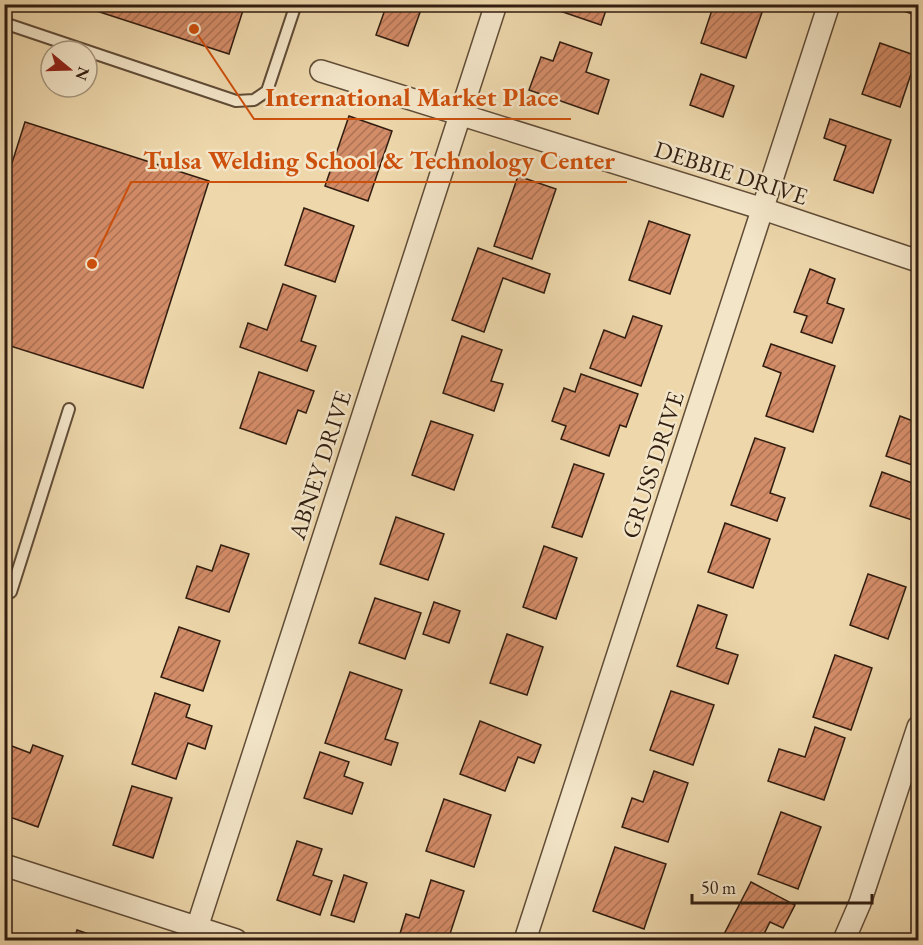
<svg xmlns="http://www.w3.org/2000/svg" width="923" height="945" viewBox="0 0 923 945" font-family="'EB Garamond',serif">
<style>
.building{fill:url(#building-hatch);stroke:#311d10;stroke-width:1.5}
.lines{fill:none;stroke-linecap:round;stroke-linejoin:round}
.lane-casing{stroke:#604c37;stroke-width:14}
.street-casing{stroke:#604c37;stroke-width:24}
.lane{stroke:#f3e5c8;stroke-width:10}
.street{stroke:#f3e5c8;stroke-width:21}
.labels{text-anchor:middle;stroke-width:5;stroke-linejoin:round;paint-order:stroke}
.street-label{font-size:24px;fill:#311d10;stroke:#f3e5c8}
.leader{fill:none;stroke:#cd500d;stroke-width:2}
.callout-dot{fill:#cd500d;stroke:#f3e5c8;stroke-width:2}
.callout-label{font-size:26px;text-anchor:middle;font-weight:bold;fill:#cd500d;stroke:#f3e5c8;stroke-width:5;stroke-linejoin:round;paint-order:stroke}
</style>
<defs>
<pattern id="building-hatch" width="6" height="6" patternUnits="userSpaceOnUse" patternTransform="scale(1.5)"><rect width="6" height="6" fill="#d38c68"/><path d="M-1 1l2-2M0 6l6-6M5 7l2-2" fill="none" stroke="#ac7254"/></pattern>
</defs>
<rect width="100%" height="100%" fill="#edd7ab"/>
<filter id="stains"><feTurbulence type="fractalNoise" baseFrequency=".00333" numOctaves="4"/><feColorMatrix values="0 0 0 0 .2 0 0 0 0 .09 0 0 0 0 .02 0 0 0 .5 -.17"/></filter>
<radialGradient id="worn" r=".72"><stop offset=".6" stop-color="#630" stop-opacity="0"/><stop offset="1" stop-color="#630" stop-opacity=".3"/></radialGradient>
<g class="building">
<path d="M75,4H245L229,54Z"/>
<path d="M387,4H423L408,46L376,35Z"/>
<path d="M559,4H608L601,25L557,10Z"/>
<path d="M714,4H765L746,58L701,43Z"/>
<path d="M896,4H918V16L895,8Z"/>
<path d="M560,42L592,53L586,72L609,80L598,114L529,90L541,57L553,61Z"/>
<path d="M880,43L917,56L900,107L862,94Z"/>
<path d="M701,74L734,86L723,117L690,105Z"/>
<path d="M349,116L392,131L368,201L325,186Z"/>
<path d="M830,119L891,140L873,193L834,180L846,146L824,138Z"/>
<path d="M25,122L209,181L143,388L4,344V188Z"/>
<path d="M518,176L556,189L532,259L494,246Z"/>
<path d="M304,208L354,226L335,282L285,265Z"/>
<path d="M649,221L690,235L670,294L629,280Z"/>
<path d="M478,248L550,274L544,293L503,278L484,332L452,320Z"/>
<path d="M810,269L835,279L827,303L844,309L832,343L801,332L807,316L794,312Z"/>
<path d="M283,284L316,296L301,341L316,346L307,371L240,347L248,323L267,330Z"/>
<path d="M633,316L662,326L641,386L590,368L604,330L625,338Z"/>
<path d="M462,336L502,350L491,381L503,384L494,411L443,393Z"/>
<path d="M771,344L835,366L813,432L766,416L781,373L763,366Z"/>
<path d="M259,372L314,391L306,413L298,410L286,444L240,428Z"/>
<path d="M581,374L638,394L626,427L620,425L609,456L561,439L566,426L552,421L564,388L575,392Z"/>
<path d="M900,416L918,423V467L886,456Z"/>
<path d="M431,421L473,435L454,490L412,475Z"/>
<path d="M755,438L785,448L770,493L785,498L777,521L731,505Z"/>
<path d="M574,464L604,474L582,537L552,527Z"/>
<path d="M882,472L918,485V522L870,506Z"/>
<path d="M396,517L444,534L428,580L380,564Z"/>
<path d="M725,523L770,539L753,588L708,572Z"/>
<path d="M221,545L249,554L229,612L186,598L197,566L212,571Z"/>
<path d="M544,546L577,558L556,619L523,607Z"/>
<path d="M868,574L906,587L888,639L850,625Z"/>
<path d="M375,598L421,613L405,659L359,643Z"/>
<path d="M434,602L460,611L449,643L423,634Z"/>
<path d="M698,605L727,615L716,648L738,655L728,684L677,666Z"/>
<path d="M179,627L220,641L203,691L161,677Z"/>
<path d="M507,634L543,647L527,695L490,683Z"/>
<path d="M835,655L872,668L851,730L813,717Z"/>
<path d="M350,672L402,690L385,739L398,743L391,765L325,743Z"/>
<path d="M671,691L714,705L693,765L650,750Z"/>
<path d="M155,693L190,705L186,717L212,726L205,749L188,743L176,779L132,764Z"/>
<path d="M480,721L541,745L534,763L518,757L505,791L460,774Z"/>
<path d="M815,727L845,738L824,800L768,781L779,749L805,757Z"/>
<path d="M4,743L30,753L33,745L63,756L38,827L4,815Z"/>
<path d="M320,752L349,762L344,776L363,783L352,814L304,798Z"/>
<path d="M654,771L688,783L668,842L622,827L632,798L643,802Z"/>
<path d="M132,786L172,798L153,858L113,845Z"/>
<path d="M444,799L491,815L474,867L426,851Z"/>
<path d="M781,812L821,827L798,889L758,874Z"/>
<path d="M297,841L322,849L313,875L332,881L320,915L277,900Z"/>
<path d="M615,847L666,864L644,929L593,911Z"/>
<path d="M344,875L367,883L354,922L331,915Z"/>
<path d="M431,880L464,891L448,940H398L406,914L419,918Z"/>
<path d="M751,882L795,905L783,928L770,922L761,940H721Z"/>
<path d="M918,921V940H911Z"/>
<path d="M77,930L106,940H74Z"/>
<path d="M599,935L614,940H597Z"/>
</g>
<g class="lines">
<defs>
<g id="lane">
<path d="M4,23L236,101L254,100L267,91L296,4"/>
<path d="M11,592L69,409"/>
</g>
<g id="street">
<path d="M321,71L763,209L918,261"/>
<path d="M4,865L236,940"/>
<path d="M193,940L496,4"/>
<path d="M525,940L829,4"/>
<path d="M844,940L860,903L918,727"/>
</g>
</defs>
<use href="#lane" class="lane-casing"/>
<use href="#street" class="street-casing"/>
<use href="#lane" class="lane"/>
<use href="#street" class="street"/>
</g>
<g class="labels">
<g class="street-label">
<text transform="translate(731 173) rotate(18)" y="8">DEBBIE DRIVE</text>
<text transform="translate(320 465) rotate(-72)" y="8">ABNEY DRIVE</text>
<text transform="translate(653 465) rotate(-72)" y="8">GRUSS DRIVE</text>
</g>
</g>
<path class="leader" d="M194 29L254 119H571M92 264L131 182H627"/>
<g class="callout-dot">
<circle cx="194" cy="29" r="6"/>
<circle cx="92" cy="264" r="6"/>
</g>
<g class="callout-label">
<text x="412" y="106">International Market Place</text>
<text x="379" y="169">Tulsa Welding School &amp; Technology Center</text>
</g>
<rect width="923" height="945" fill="none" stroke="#edd7ab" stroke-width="24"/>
<rect x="6" y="6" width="911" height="933" fill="none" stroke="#311d10" stroke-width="3"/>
<rect x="12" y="12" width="899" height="921" fill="none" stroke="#311d10" stroke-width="1.5"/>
<g transform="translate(69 69) rotate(109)"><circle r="28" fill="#f3e5c8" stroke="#a5957e" stroke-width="1.5"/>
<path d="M0-4.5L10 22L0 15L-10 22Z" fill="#8f2418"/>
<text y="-9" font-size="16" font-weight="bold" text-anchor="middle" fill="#311d10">N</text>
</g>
<path d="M692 894v9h180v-9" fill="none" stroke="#311d10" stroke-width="3"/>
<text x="701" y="894" font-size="18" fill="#311d10" stroke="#f3e5c8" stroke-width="4.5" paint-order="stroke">50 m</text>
<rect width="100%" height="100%" filter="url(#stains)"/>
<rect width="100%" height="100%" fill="url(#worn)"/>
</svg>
